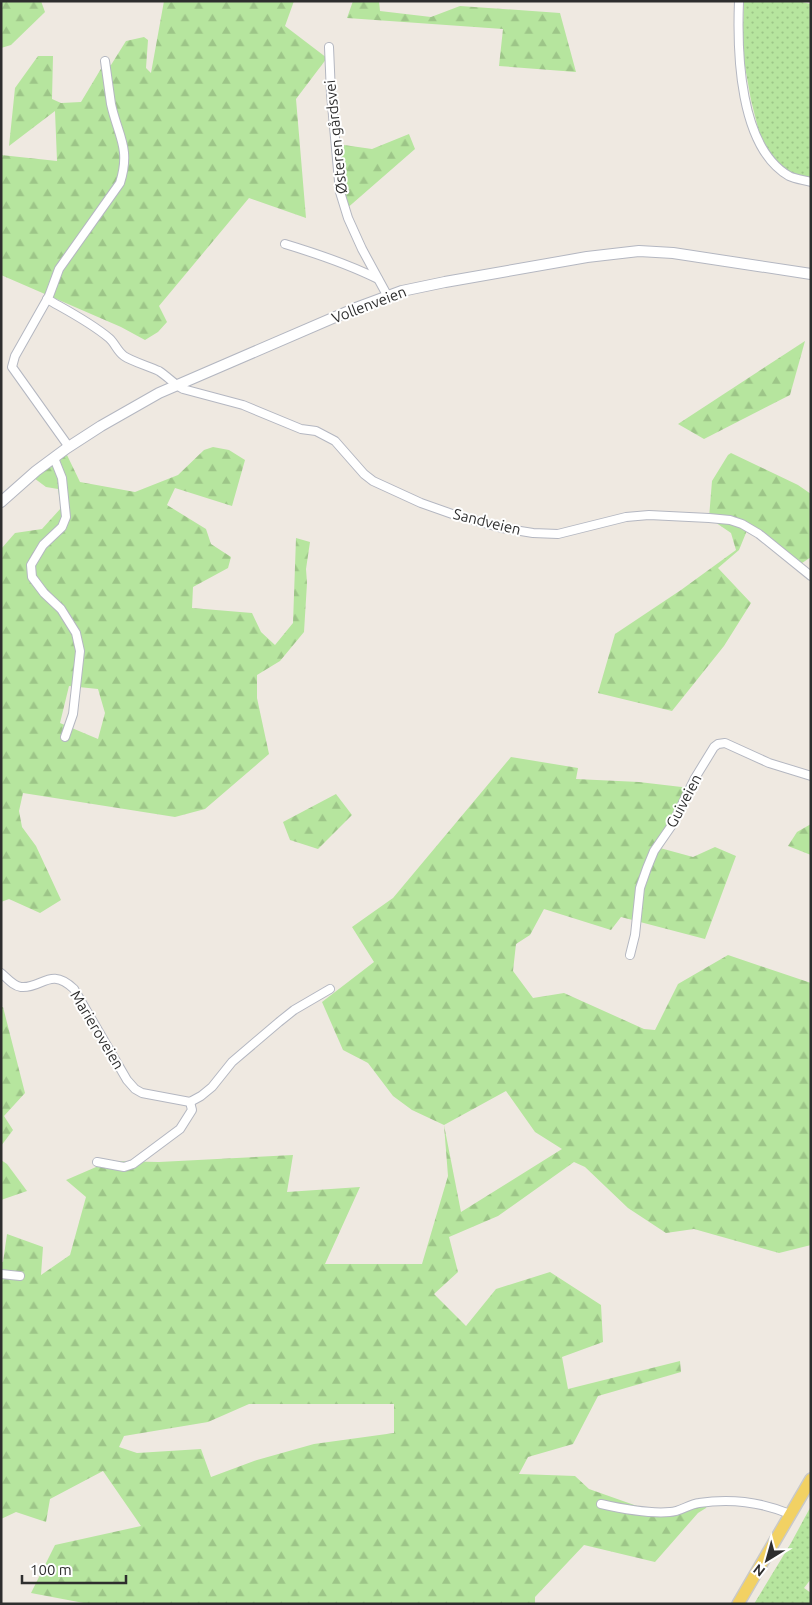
<svg xmlns="http://www.w3.org/2000/svg" width="812" height="1605" viewBox="0 0 812 1605" font-family="Ubuntu,sans-serif">
<style>
.grass{fill:url(#grass-dots)}
.forest{fill:url(#forest-firs);fill-rule:evenodd}
.lines{fill:none;stroke-linecap:round;stroke-linejoin:round}
.minor-casing{stroke:#b4b7c1;stroke-width:10}
.secondary-casing{stroke:#b4b7c1;stroke-width:12}
.primary-casing{stroke:#c9c9c9;stroke-width:14}
.minor{stroke:#fff;stroke-width:8}
.secondary{stroke:#fff;stroke-width:10}
.primary{stroke:#f2d163;stroke-width:11}
.labels{text-anchor:middle;stroke-width:4;stroke-linejoin:round;paint-order:stroke}
.street-label{font-size:15px;fill:#2e2e2e;stroke:#fff}
</style>
<defs>
<pattern id="grass-dots" width="8" height="8" patternUnits="userSpaceOnUse" patternTransform="scale(1.25)"><rect width="8" height="8" fill="#b6e59e"/><path d="M2 2h.1M6 6h.1" fill="none" stroke="#9dc588" stroke-width="1.8" stroke-linecap="round"/></pattern>
<pattern id="forest-firs" width="22" height="20" patternUnits="userSpaceOnUse" patternTransform="scale(1.25)"><rect width="22" height="20" fill="#b6e59e"/><path d="M5 1l3.5 6h-7zM16 11l3.5 6h-7z" fill="#9dc588"/></pattern>
</defs>
<rect width="100%" height="100%" fill="#efe9e1"/>
<g class="grass">
<path d="M744,1H797L811,4V183L793,176L770,155L760,136L751,100L742,50Z"/>
<path d="M811,1506V1579L804,1588L811,1593V1604H754L791,1543Z"/>
</g>
<g class="forest">
<path d="M1,1H41L45,12L11,45L1,48Z"/>
<path d="M164,1H294L285,26L327,58L296,99L306,218L249,198L159,306L167,322L158,332L145,340L121,327L1,275V155L57,161L55,111L9,146L15,88L38,56H53L52,99L61,103L81,102L102,67L111,65L126,41L144,37L148,40L146,68L151,73Z"/>
<path d="M353,1H379L380,11L431,17L460,6L560,13L576,72L499,66L503,29L347,18Z"/>
<path d="M409,134L415,149L345,210L337,144L372,149Z"/>
<path d="M805,341L790,395L704,439L678,424Z"/>
<path d="M213,447L229,450L245,460L232,506L175,488L167,505L206,529L211,544L231,557L228,568L193,587L192,608L252,613L261,632L275,645L293,623L296,538L310,542L306,569L307,583L304,632L280,661L257,675V698L269,754L205,809L175,817L23,793L19,811L22,827L36,846L61,900L40,913L9,899L1,902V549L15,533L42,529L61,508L58,489L46,487L34,478L48,466L67,455L80,482L135,492L178,475L204,450ZM69,686L98,689L105,713L98,739L60,723Z"/>
<path d="M731,453L798,485L811,494V557L799,565L748,528L739,550L718,568L751,603L724,646L672,711L598,693L615,634L681,590L736,550L731,533L709,518L712,481L728,455Z"/>
<path d="M511,757L578,768L576,779L639,782L690,788L660,848L693,857L715,847L736,856L705,939L621,917L611,930L544,909L530,935L516,944L513,971L533,998L564,993L644,1029L655,1030L678,984L728,955L811,983V1245L779,1253L694,1229L666,1233L628,1208L585,1167L574,1162L498,1216L449,1237L458,1272L434,1294L466,1326L496,1289L550,1272L601,1305L603,1342L562,1357L568,1389L680,1361L681,1372L598,1396L573,1444L528,1457L519,1474L575,1476L589,1489L654,1512L684,1505L708,1504L706,1508L698,1513L655,1562L584,1545L535,1597V1604H89L31,1593L55,1545L141,1526L103,1471L50,1499L46,1522L16,1512L1,1519V1262H3L7,1234L43,1247L41,1275L70,1255L86,1197L66,1180L110,1161L159,1162L293,1155L287,1192L360,1187L325,1264H422L448,1176L444,1125L412,1110L393,1096L368,1063L343,1050L322,1002L374,962L352,927L393,898ZM506,1091L535,1132L562,1149L461,1212L444,1125ZM249,1404H394V1433L314,1444L257,1460L211,1477L201,1449L137,1453L119,1447L124,1436L208,1422Z"/>
<path d="M336,794L352,815L318,849L290,840L283,822Z"/>
<path d="M811,824V855L788,846L797,832Z"/>
<path d="M1,1007H3L25,1093L4,1116L13,1130L1,1146Z"/>
<path d="M1,1160L7,1164L27,1191L1,1200Z"/>
</g>
<g class="lines">
<defs>
<g id="minor">
<path d="M739,1C737,52 739,147 789,176C795,179 804,180 811,182"/>
<path d="M329,47L331,94L340,192L348,218L362,249L387,295"/>
<path d="M285,244C318,254 348,264 378,279"/>
<path d="M47,299C68,311 90,322 109,338C115,343 117,351 124,356C131,361 148,366 159,371C168,377 174,384 183,389L243,405L301,429L316,431L335,441L364,474L373,481L421,503L455,515L502,528L533,533L558,534L626,517L649,515L709,518L730,520L742,524L759,534L811,576"/>
<path d="M69,447L12,367L15,356L49,296L59,269L120,183C131,148 118,136 111,104C109,90 107,75 105,61"/>
<path d="M54,458L62,478L66,517L62,527L43,545L31,565L32,577L44,593L61,609L76,633L80,651L73,714L65,737"/>
<path d="M630,955L635,935L640,888L647,868L654,851L672,825L695,778L714,747L718,744L725,743L769,763L811,776"/>
<path d="M1,973C7,978 13,986 21,987C42,989 50,966 74,989L127,1080L135,1089L142,1093L190,1102L201,1096L212,1087L232,1062L279,1022L294,1010L330,989"/>
<path d="M97,1162L124,1167L133,1164L180,1129L192,1110L190,1102"/>
<path d="M1,1274L20,1276"/>
<path d="M601,1504C623,1509 648,1514 670,1512C680,1512 689,1504 699,1503C731,1498 761,1502 790,1514"/>
</g>
<path id="secondary" d="M1,502L36,471L67,448L101,426L159,393L356,308L402,291L445,282L587,257L639,251L673,253L811,274"/>
<path id="primary" d="M738,1604L811,1479"/>
</defs>
<use href="#minor" class="minor-casing"/>
<use href="#secondary" class="secondary-casing"/>
<use href="#primary" class="primary-casing"/>
<use href="#minor" class="minor"/>
<use href="#secondary" class="secondary"/>
<use href="#primary" class="primary"/>
</g>
<g class="labels">
<g class="street-label">
<text transform="translate(336 137) rotate(-96)" y="5">Østeren gårdsvei</text>
<text transform="translate(369 305) rotate(-21)" y="5">Vollenveien</text>
<text transform="translate(487 522) rotate(14)" y="5">Sandveien</text>
<text transform="translate(684 801) rotate(-62)" y="5">Guiveien</text>
<text transform="translate(97 1030) rotate(59)" y="5">Marieroveien</text>
</g>
</g>
<rect width="812" height="1605" fill="none" stroke="#2e2e2e" stroke-width="5"/>
<g transform="translate(767 1560) rotate(217)" stroke="#ffffff" stroke-width="4" paint-order="stroke">
<path d="M0-4L9 19L0 12L-9 19Z" fill="#2e2e2e"/>
<text y="-8" font-size="14" font-weight="bold" text-anchor="middle" fill="#2e2e2e">N</text>
</g>
<path d="M22 1575v8h104v-8" fill="none" stroke="#2e2e2e" stroke-width="2.5"/>
<text x="30" y="1575" font-size="15" fill="#2e2e2e" stroke="#ffffff" stroke-width="4" paint-order="stroke">100 m</text>
</svg>
